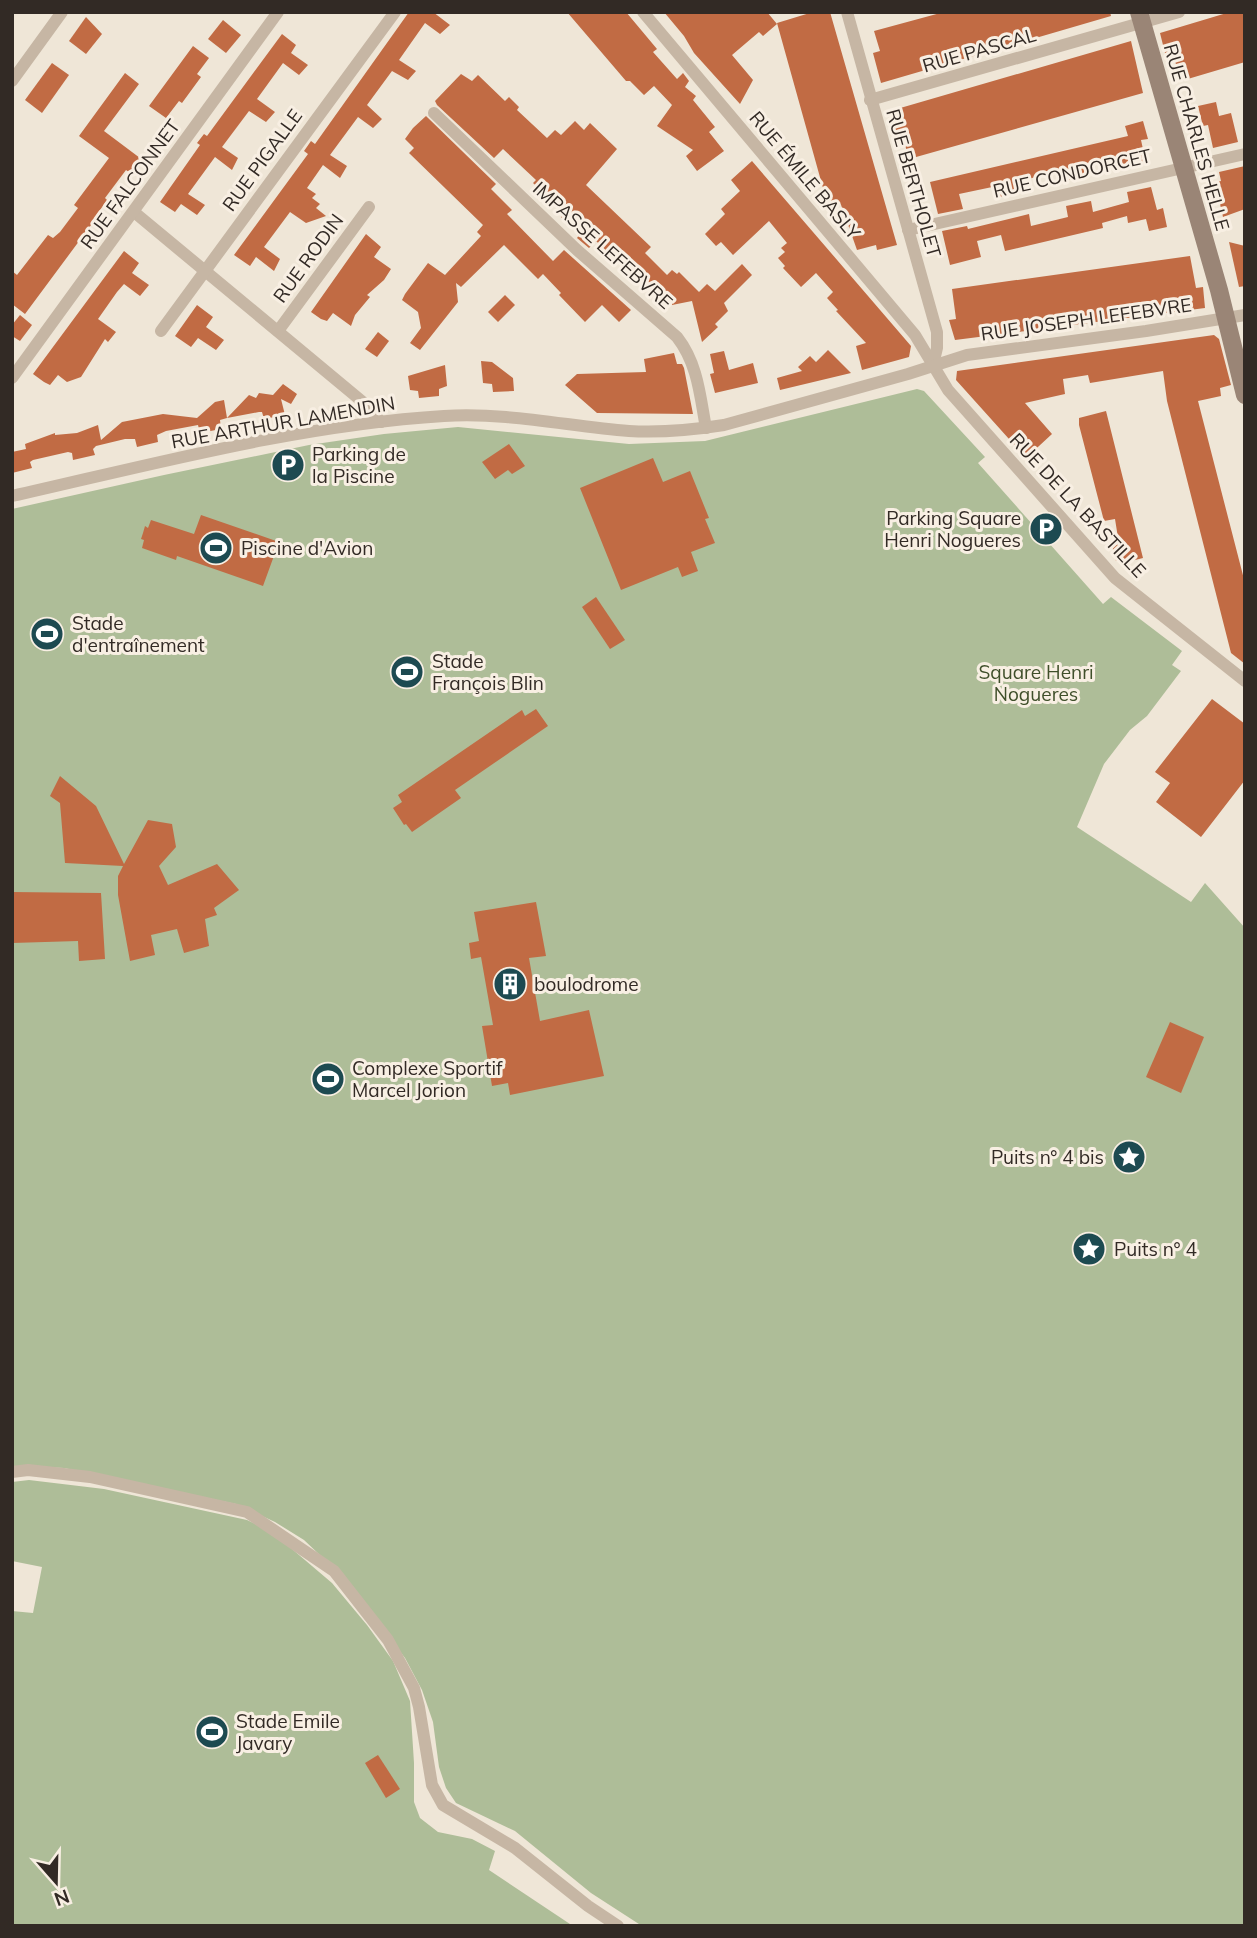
<svg xmlns="http://www.w3.org/2000/svg" width="1257" height="1938" viewBox="0 0 1257 1938" font-family="Mulish,sans-serif">
<style>
.green{fill:#aebd98}
.building{fill:#c16b44}
.lines{fill:none;stroke-linecap:round;stroke-linejoin:round}
.street{stroke:#c6b6a4;stroke-width:12}
.secondary{stroke:#9a8576;stroke-width:18}
.labels{text-anchor:middle;stroke-width:6;stroke-linejoin:round;paint-order:stroke}
.street-label{font-size:19px;fill:#322a25;stroke:#f8efe3}
.poi-label{font-size:19px;fill:#322a25;stroke:#f8efe3;text-anchor:start}
.park-label{font-size:19px;fill:#3f4f2a;stroke:#f8efe3}
</style>
<rect width="100%" height="100%" fill="#efe6d7"/>
<g class="green">
<path d="M917,389L924,391L985,457L978,463L1103,604L1111,597L1182,651L1172,665L1181,671L1147,716L1130,730L1104,764L1077,827L1191,902L1205,883L1245,928V1926H642L591,1893L515,1831L456,1803L446,1788L439,1767L433,1722L422,1690L405,1658L343,1577L304,1540L275,1522L236,1504L64,1468L12,1466V509L164,475L309,445L384,434L458,427L629,444L705,441Z"/>
<path d="M29,1480L104,1489L247,1520L272,1532L332,1583L367,1625L393,1661L410,1701L414,1763V1802L420,1818L438,1832L472,1839L495,1851L489,1870L573,1926H12V1611L33,1613L42,1567L12,1561V1482Z"/>
</g>
<g class="building">
<path d="M409,12H433L450,25L440,34L425,23L399,60L416,71L408,80L392,71L367,105L382,119L373,128L358,117L330,155L347,166L340,178L323,165L307,188L316,194L312,198L320,204L316,208L326,216L306,223L290,212L264,247L280,259L274,271L256,257L250,266L234,255L308,154L304,151L311,141L315,144Z"/>
<path d="M567,12H626L657,49L653,52L677,79L683,73L689,81L685,87L696,96L693,100L715,127L709,132L724,151L697,171L686,156L693,150L657,126L672,105L654,86L644,95L630,81H626Z"/>
<path d="M664,12H767L777,24L763,36L759,32L732,55L753,80L740,104L694,53L684,36Z"/>
<path d="M813,12H830L897,245L877,250L876,245L857,250L840,202L828,206L777,23Z"/>
<path d="M944,12H1110L1111,16L881,83L873,53L880,51L874,31Z"/>
<path d="M1230,12H1245V62L1181,81L1172,51L1165,53L1160,33Z"/>
<path d="M86,17L102,34L86,54L69,41Z"/>
<path d="M223,20L241,35L226,53L208,39Z"/>
<path d="M282,34L296,45L291,53L308,65L299,75L283,63L257,99L275,112L266,122L249,111L222,147L238,158L232,170L215,157L188,194L205,205L197,215L181,204L175,212L160,202L200,145L197,143L204,134L207,136Z"/>
<path d="M1131,41L1143,93L909,159L901,130L895,132L890,111Z"/>
<path d="M193,46L209,58L197,74L201,77L182,103L179,101L166,118L149,106Z"/>
<path d="M52,63L69,75L42,113L25,100Z"/>
<path d="M125,73L139,84L104,131L144,161L133,175L126,170L105,198L107,200L93,220L94,221L25,314L12,304V271L17,275L48,235L53,238L60,232L78,208L74,205L109,158L79,136Z"/>
<path d="M461,74L472,81L478,75L505,101L509,97L519,107L517,110L547,138L555,130L561,135L575,121L584,130L590,123L617,149L586,185L651,247L645,253L667,275L672,270L677,274L679,272L699,292L707,284L715,291L742,264L752,275L724,303L728,311L715,324L718,327L702,342L692,301L672,305L667,300L663,303L596,241L589,248L577,238L580,234L561,217L565,213L533,183L536,180L503,149L494,158L437,105L435,101Z"/>
<path d="M1216,102L1219,116L1231,113L1238,142L1213,148L1208,125L1203,126L1198,106Z"/>
<path d="M426,116L496,184L491,189L512,210L507,214L553,261L564,250L631,310L619,322L602,305L585,322L559,295L561,293L543,274L538,279L504,245L461,287L456,283L458,302L420,350L410,343L421,328L418,312L402,300L405,294L428,263L445,275L481,236L477,232L483,225L409,153L414,148L405,139L413,128Z"/>
<path d="M1143,121L1148,139L1141,140L1146,163L1122,168L1119,157L1083,166L1085,176L1061,182L1058,171L1021,181L1024,191L999,197L997,186L959,194L963,209L938,214L930,182L1128,136L1125,126Z"/>
<path d="M752,161L911,346L909,357L862,370L856,346L866,343L836,311L838,310L827,298L833,292L816,273L801,287L783,268L785,266L778,258L785,252L781,248L787,243L769,221L733,255L721,242L716,246L705,234L725,214L721,209L740,191L731,180Z"/>
<path d="M1245,166V209L1223,217L1218,195L1211,197L1207,184L1221,181L1219,172Z"/>
<path d="M1151,187L1157,210L1163,208L1167,227L1149,231L1146,219L1128,223L1127,216L1102,223L1103,228L1005,251L1001,235L977,241L981,257L950,265L942,231L967,226L968,229L1029,214L1031,226L1068,217L1066,206L1091,201L1093,212L1129,202L1127,192Z"/>
<path d="M366,234L381,247L374,257L391,269L384,280L367,295L370,297L355,315L351,326L333,313L327,321L321,319L311,312Z"/>
<path d="M1229,242L1245,246V286L1239,287Z"/>
<path d="M124,251L139,263L132,273L149,285L140,296L124,284L117,292L98,319L116,332L108,342L105,339L81,377L67,382L58,375L50,385L44,382L33,374Z"/>
<path d="M1190,256L1196,288L1203,287L1205,308L955,340L949,320L956,319L952,289Z"/>
<path d="M505,295L515,305L498,322L488,312Z"/>
<path d="M197,305L213,317L206,327L224,340L216,350L198,338L191,347L175,336Z"/>
<path d="M20,315L32,325L20,341L12,336V325Z"/>
<path d="M378,332L389,341L377,357L365,349Z"/>
<path d="M1214,335L1219,339L1231,385L1220,388L1221,396L1198,401L1245,583V664L1231,653L1167,401L1163,371L1090,383L1088,375L1063,379L1065,394L1025,403L1052,434L1026,458L956,380L957,371Z"/>
<path d="M828,350L851,373L780,390L777,378L802,371L798,367L810,356L816,362Z"/>
<path d="M724,351L729,370L753,363L758,383L715,393L710,374L714,373L710,354Z"/>
<path d="M674,353L677,364H682L684,368L693,414L597,413L565,385L577,374L646,372L644,359Z"/>
<path d="M481,361L492,362L513,378L514,391L493,392L492,384L483,383Z"/>
<path d="M445,365L447,386L439,389V396L419,398L418,391L410,390L408,376Z"/>
<path d="M283,384L297,394L291,404L281,399L285,415L264,419L262,412H259L227,418L220,420L221,429L200,433L198,425L166,431L157,435L158,442L137,447L135,439H125L96,446L93,449L95,455L73,460L72,453L68,452L33,460L30,462L32,468L12,473V452L26,449L25,444L55,433V435L77,433L98,425L101,440L122,422L163,414L197,418L215,402L224,400L227,418L249,395L256,398L259,393L273,395Z"/>
<path d="M1106,411L1143,558L1131,561L1130,558L1116,561L1112,546L1119,544L1115,519L1104,521L1079,425V418Z"/>
<path d="M509,444L525,466L512,474L508,470L495,479L482,462Z"/>
<path d="M653,458L663,482L690,471L709,518L705,519L715,543L691,552L698,571L682,577L678,567L621,590L580,488Z"/>
<path d="M201,515L279,542L263,586L177,556L176,560L142,548L144,540L141,539L143,533L145,526L148,528L151,520L194,534Z"/>
<path d="M596,597L625,640L610,649L582,607Z"/>
<path d="M1212,699L1245,724V780L1201,837L1156,802L1170,783L1155,772Z"/>
<path d="M536,709L548,726L455,790L461,798L412,832L406,824L404,825L393,808L402,802L398,795L522,710L525,716Z"/>
<path d="M60,776L96,806L124,864L148,820L172,824L176,847L159,866L168,885L217,864L239,890L214,908L217,915L205,919L209,946L184,953L177,929L151,935L155,955L130,961L118,895V876L123,866L65,863L60,803L50,796Z"/>
<path d="M12,892L101,893L105,959L79,961L78,941L12,943Z"/>
<path d="M536,902L546,956L529,958L540,1021L589,1010L604,1076L510,1095L508,1083L492,1086L482,1026L493,1025L481,957L471,959L469,943L479,941L474,912Z"/>
<path d="M1170,1022L1204,1037L1181,1093L1146,1077Z"/>
<path d="M378,1755L400,1789L386,1798L365,1763Z"/>
</g>
<g class="lines">
<g class="street">
<path d="M643,12L915,335L948,390L1115,578L1245,681"/>
<path d="M847,12L937,332V348L933,365"/>
<path d="M12,81L62,12"/>
<path d="M870,100L1179,12"/>
<path d="M434,113L577,250L677,337C698,364 700,396 706,428"/>
<path d="M134,212L364,403L381,422"/>
<path d="M908,230L1245,154"/>
<path d="M161,331L395,12"/>
<path d="M278,331L369,207"/>
<path d="M12,378L278,12"/>
<path d="M12,496C154,464 299,425 444,416C507,412 567,426 629,431C661,433 692,430 724,425L908,374L967,355L1146,331L1245,315"/>
<path d="M12,1472L28,1470L90,1477L247,1512L334,1571L388,1640L414,1688L419,1707L432,1785L443,1805L515,1848L588,1906L618,1926"/>
</g>
<path class="secondary" d="M1139,12L1219,290L1245,395"/>
</g>
<defs>
<symbol id="parking-disc" viewBox="-11 -11 22 22"><circle r="9.5" fill="#1d4a51" stroke="#f8efe3"/><path d="M-3.5-5.5H1a3.5 3.5 0 0 1 0 7H-1V5.5H-3.5ZM-1-3.4V-.6H.8a1.4 1.4 0 0 0 0-2.8Z" fill="#fff"/></symbol>
<symbol id="stadium-disc" viewBox="-11 -11 22 22"><circle r="9.5" fill="#1d4a51" stroke="#f8efe3"/><path d="M0-5a6.5 5 0 1 0 0 10a6.5 5 0 1 0 0-10ZM-3.5-1.8h7v3.6h-7Z" fill="#fff"/></symbol>
<symbol id="building-disc" viewBox="-11 -11 22 22"><circle r="9.5" fill="#1d4a51" stroke="#f8efe3"/><path d="M-4-6H4V6H1V3H-1V6H-4ZM-2.5-4.3h1.7v1.8h-1.7ZM.8-4.3h1.7v1.8H.8ZM-2.5-1h1.7V.8h-1.7ZM.8-1h1.7V.8H.8Z" fill="#fff"/></symbol>
<symbol id="sight-disc" viewBox="-11 -11 22 22"><circle r="9.5" fill="#1d4a51" stroke="#f8efe3"/><path d="M0-6L1.8-2.2L6-1.7L2.9 1.2L3.7 5.4L0 3.3L-3.7 5.4L-2.9 1.2L-6-1.7L-1.8-2.2Z" fill="#fff"/></symbol>
</defs>
<g fill-rule="evenodd">
<use href="#parking-disc" x="269" y="446" width="38" height="38"/>
<use href="#parking-disc" x="1027" y="510" width="38" height="38"/>
<use href="#stadium-disc" x="197" y="529" width="38" height="38"/>
<use href="#stadium-disc" x="28" y="615" width="38" height="38"/>
<use href="#stadium-disc" x="388" y="653" width="38" height="38"/>
<use href="#building-disc" x="491" y="965" width="38" height="38"/>
<use href="#stadium-disc" x="309" y="1060" width="38" height="38"/>
<use href="#sight-disc" x="1110" y="1138" width="38" height="38"/>
<use href="#sight-disc" x="1070" y="1230" width="38" height="38"/>
<use href="#stadium-disc" x="193" y="1713" width="38" height="38"/>
</g>
<g class="labels">
<g class="street-label">
<text transform="translate(979 50) rotate(-16)" y="7">RUE PASCAL</text>
<text transform="translate(1197 137) rotate(74)" y="7">RUE CHARLES HELLE</text>
<text transform="translate(262 160) rotate(-54)" y="7">RUE PIGALLE</text>
<text transform="translate(1072 173) rotate(-13)" y="7">RUE CONDORCET</text>
<text transform="translate(805 175) rotate(50)" y="7">RUE ÉMILE BASLY</text>
<text transform="translate(914 183) rotate(74)" y="7">RUE BERTHOLET</text>
<text transform="translate(130 184) rotate(-54)" y="7">RUE FALCONNET</text>
<text transform="translate(603 245) rotate(42)" y="7">IMPASSE LEFEBVRE</text>
<text transform="translate(308 258) rotate(-54)" y="7">RUE RODIN</text>
<text transform="translate(1086 319) rotate(-8)" y="7">RUE JOSEPH LEFEBVRE</text>
<text transform="translate(283 422) rotate(-10)" y="7">RUE ARTHUR LAMENDIN</text>
<text transform="translate(1078 505) rotate(47)" y="7">RUE DE LA BASTILLE</text>
</g>
<g class="poi-label">
<text x="312" y="461">Parking de<tspan x="312" dy="22">la Piscine</tspan></text>
<text x="1021" y="525" text-anchor="end">Parking Square<tspan x="1021" dy="22">Henri Nogueres</tspan></text>
<text x="241" y="555">Piscine d'Avion</text>
<text x="72" y="630">Stade<tspan x="72" dy="22">d'entraînement</tspan></text>
<text x="432" y="668">Stade<tspan x="432" dy="22">François Blin</tspan></text>
<text x="534" y="991">boulodrome</text>
<text x="352" y="1075">Complexe Sportif<tspan x="352" dy="22">Marcel Jorion</tspan></text>
<text x="1104" y="1164" text-anchor="end">Puits n° 4 bis</text>
<text x="1114" y="1256">Puits n° 4</text>
<text x="236" y="1728">Stade Emile<tspan x="236" dy="22">Javary</tspan></text>
</g>
<g class="park-label">
<text x="1036" y="679">Square Henri<tspan x="1036" dy="22">Nogueres</tspan></text>
</g>
</g>
<rect width="1257" height="1938" fill="none" stroke="#322a25" stroke-width="28"/>
<g transform="translate(56 1882) rotate(160)" stroke="#f8efe3" stroke-width="5" paint-order="stroke">
<path d="M0-5L12 26L0 18L-12 26Z" fill="#322a25"/>
<text y="-10" font-size="19" font-weight="bold" text-anchor="middle" fill="#322a25">N</text>
</g>
</svg>
